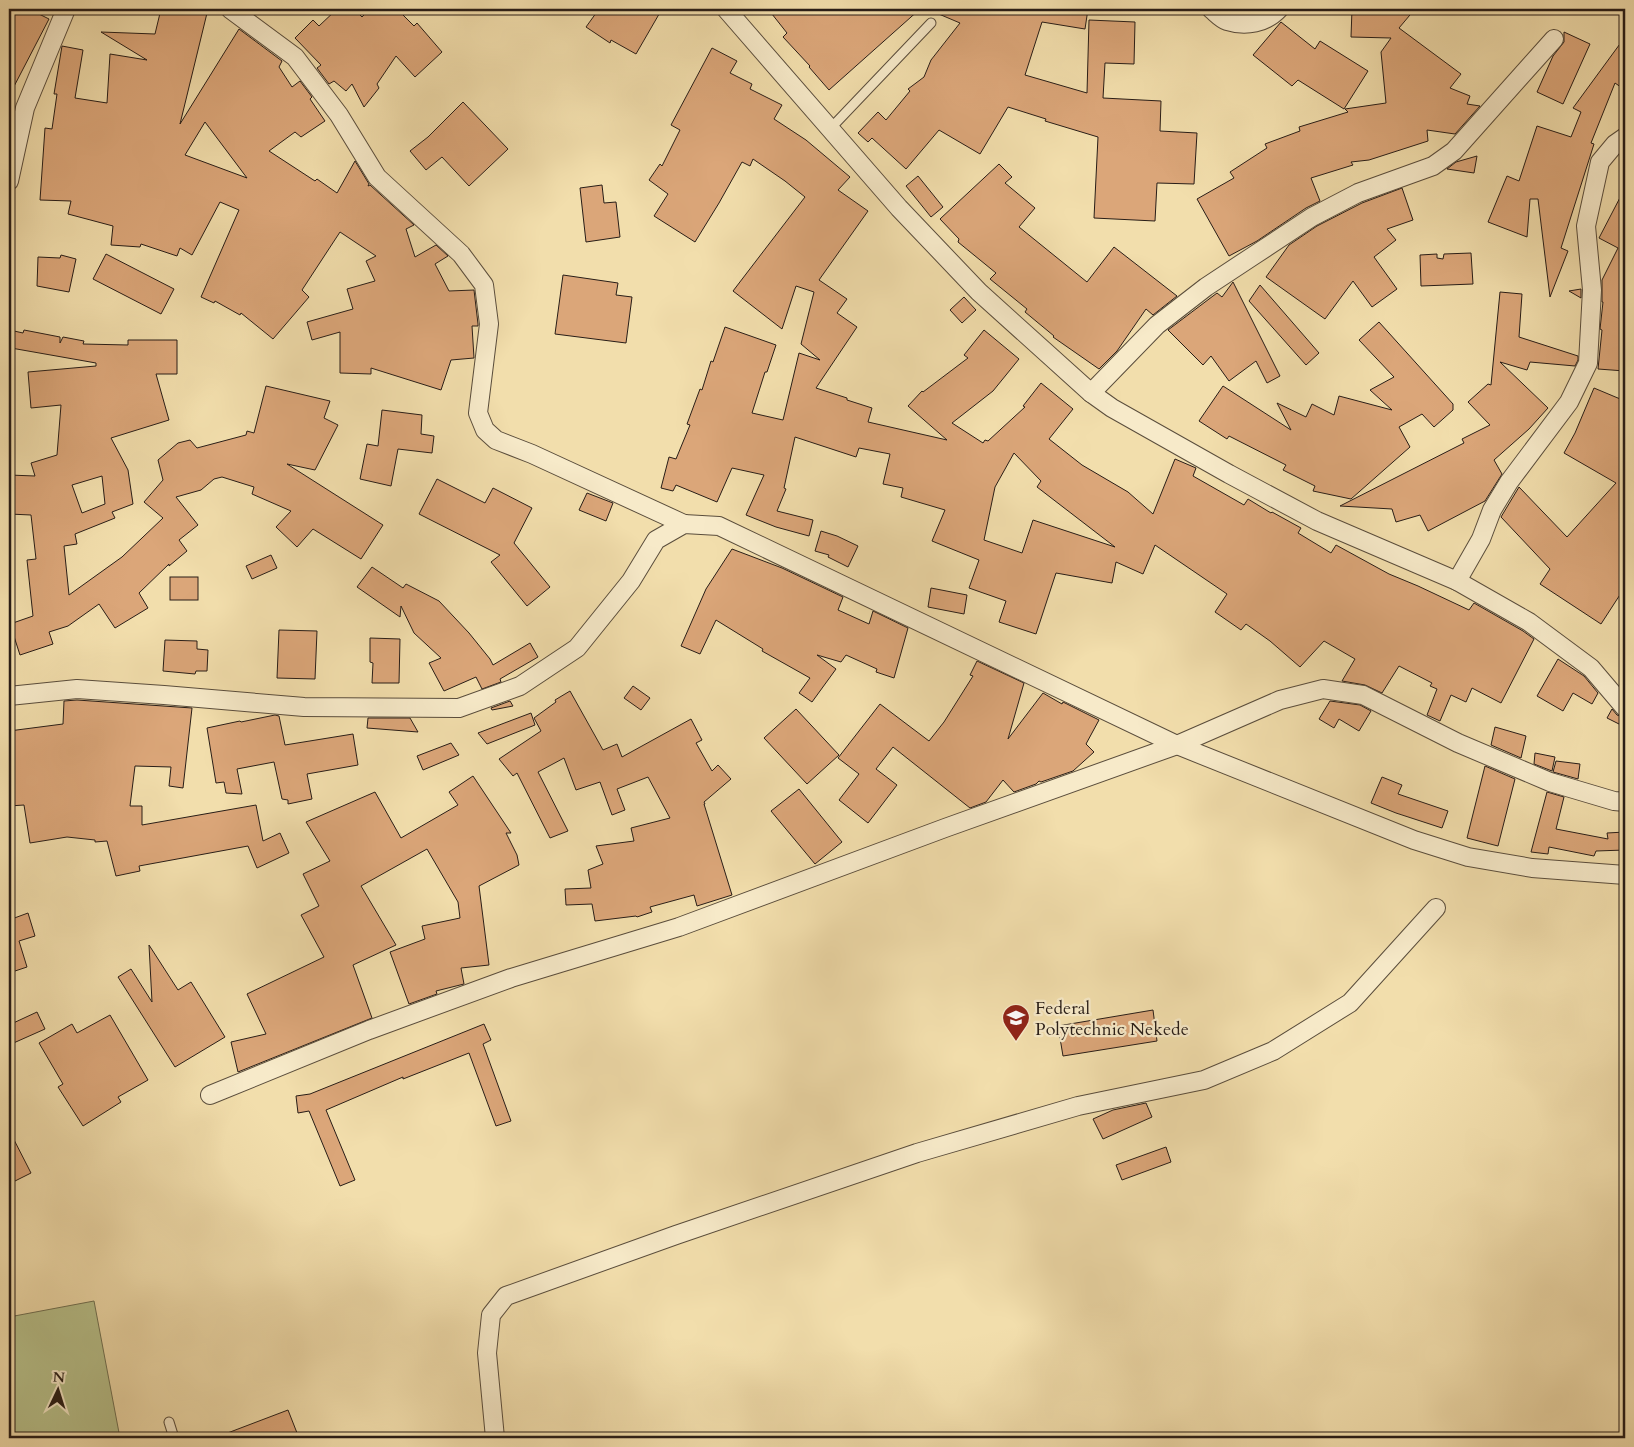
<svg xmlns="http://www.w3.org/2000/svg" width="1634" height="1447" viewBox="0 0 1634 1447" font-family="Cardo,serif">
<style>
.green{fill:#b8c28c;stroke:#707052}
.building{fill:#dba679;stroke:#281d17;fill-rule:evenodd}
.lines{fill:none;stroke-linecap:round;stroke-linejoin:round}
.lane-casing{stroke:#5a4d3c;stroke-width:11}
.street-casing{stroke:#5a4d3c;stroke-width:20}
.lane{stroke:#f7eac9;stroke-width:9}
.street{stroke:#f7eac9;stroke-width:18}
.labels{text-anchor:middle;stroke-width:4.5;stroke-linejoin:round;paint-order:stroke}
.poi-label{font-size:18px;fill:#281d17;stroke:#f7eac9;text-anchor:start}
</style>
<rect width="100%" height="100%" fill="#f2deac"/>
<filter id="stains"><feTurbulence type="fractalNoise" baseFrequency=".004" numOctaves="4"/><feColorMatrix values="0 0 0 0 .2 0 0 0 0 .09 0 0 0 0 .02 0 0 0 .5 -.17"/></filter>
<radialGradient id="worn" r=".72"><stop offset=".6" stop-color="#630" stop-opacity="0"/><stop offset="1" stop-color="#630" stop-opacity=".3"/></radialGradient>
<path class="green" d="M94,1301L120,1438H9V1317Z"/>
<g class="building">
<path d="M9,9H29L49,19L9,96Z"/>
<path d="M161,9H208L180,124L239,29L282,61L279,67L292,87L300,81L312,97L310,99L325,121L301,137L295,132L269,151L315,181L317,179L337,193L355,161L369,184L368,186L370,185L414,225L406,229L415,257L436,245L448,256L435,264L449,291L474,290L478,324V326H472L474,358L451,360L441,390L371,368V374L340,373V332L312,340L307,322L353,309L347,289L375,281L366,261L376,256L340,232L302,290L309,297L273,339L241,313L240,315L215,301L214,303L201,297L239,210L220,202L192,255L180,248L177,256L141,244L140,247L111,245L113,226L68,214L71,201L40,200L45,128L52,129L57,94H54L62,46L83,50L75,98L107,103L110,54L147,60L101,32L155,34ZM205,122L247,178L185,155Z"/>
<path d="M337,9H354L362,17L370,9H397L414,26L417,23L442,52L415,77L396,56L377,84L379,88L364,107L352,84L346,91L334,81L329,84L317,68L321,65L295,38L313,20L319,26Z"/>
<path d="M599,9H662L636,54L611,40L610,43L586,27Z"/>
<path d="M768,9H920L829,90L809,67L810,66L783,37L787,33Z"/>
<path d="M927,9H1088L1085,29L1042,22L1025,75L1087,93L1089,20L1135,22L1134,64L1105,63L1103,98L1161,101L1160,131L1197,133L1194,184L1157,183L1155,221L1094,218L1098,137L1045,121L1046,119L1008,107L980,154L939,130L906,169L872,138L868,142L858,133L878,112L886,120L910,91L908,89L924,77L931,60L960,23Z"/>
<path d="M1352,9H1415L1399,28L1461,74L1450,88L1470,96L1467,104L1480,106L1455,134L1427,130L1428,141L1369,160L1351,162L1353,165L1311,178L1320,201L1306,208L1257,241L1229,256L1197,199L1234,178L1230,172L1267,148L1265,144L1300,131L1299,127L1348,112L1345,109L1386,103L1381,52L1391,38L1351,37Z"/>
<path d="M1281,22L1315,49L1320,41L1368,71L1344,109L1298,80L1292,86L1253,55Z"/>
<path d="M1564,32L1590,44L1563,104L1537,92L1553,56L1564,42Z"/>
<path d="M1625,37V90L1615,83L1591,143L1594,144L1561,248L1568,251L1550,297L1538,199H1530L1527,237L1488,222L1507,176L1519,181L1537,126L1571,137L1581,112L1573,108Z"/>
<path d="M712,48L737,61L730,73L752,84L750,89L782,105L774,119L806,140L850,177L838,190L868,211L819,280L847,299L837,313L857,327L816,388L847,398V400L872,408L868,422L947,440L908,406L922,391L923,392L968,358L964,355L984,330L1019,359L993,391L952,423L983,443L985,440L988,441L1025,407L1023,406L1041,383L1073,409L1049,439L1082,465L1128,492L1153,514L1175,459L1196,468L1193,476L1244,505L1248,499L1271,513L1272,512L1301,528L1298,533L1331,553L1336,545L1389,574L1418,586L1469,610L1474,603L1523,631L1534,639L1501,703L1472,688L1466,702L1451,695L1440,721L1427,715L1437,689L1430,686L1432,683L1399,666L1382,693L1365,685L1342,681L1355,659L1324,641L1300,667L1270,641L1246,624L1241,630L1215,612L1227,594L1155,545L1143,574L1116,562L1112,583L1056,573L1036,634L999,622L1006,601L969,588L979,560L932,541L945,510L901,497L903,488L883,484L890,454L859,448L856,457L795,437L784,488L786,489L777,511L813,520L809,536L776,527L746,515L764,475L732,468L717,502L676,485L673,491L661,488L669,457L676,459L690,425L687,424L700,389L702,390L711,361L713,362L725,327L776,345L767,372H765L752,413L783,420L799,353L820,360L801,344L814,292L796,286L782,329L733,291L805,197L785,181L753,159L750,166L742,162L719,203L695,242L654,216L668,194L649,180L660,164L662,166L680,130L671,125ZM1014,453L1041,481L1037,487L1115,547L1033,520L1022,553L984,540L995,487Z"/>
<path d="M463,102L508,149L469,186L442,157L426,170L410,151L428,137Z"/>
<path d="M1477,156L1474,173L1447,169L1456,162Z"/>
<path d="M999,164L1012,177L1005,183L1035,208L1019,227L1087,282L1114,247L1177,296L1153,315L1146,309L1117,351L1099,369L1053,337L1054,336L1025,312L1027,309L990,279L996,273L958,242L959,239L940,219Z"/>
<path d="M918,176L943,207L931,217L906,186Z"/>
<path d="M602,185L604,203L616,202L620,237L586,242L580,188Z"/>
<path d="M1402,188L1413,220L1387,229L1396,240L1374,257L1397,289L1372,307L1353,281L1325,319L1266,277L1289,245L1317,226L1362,203Z"/>
<path d="M1625,188V371L1598,369L1602,330L1600,329L1603,302H1602V280L1618,248L1599,238Z"/>
<path d="M1471,253L1473,284L1421,286L1420,255L1437,254V258L1443,259L1444,254Z"/>
<path d="M106,254L174,289L161,314L93,279Z"/>
<path d="M61,255L76,259L69,292L37,286L38,257L60,258Z"/>
<path d="M563,275L618,283L616,295L632,297L626,343L555,334Z"/>
<path d="M1233,282L1280,376L1267,383L1256,361L1229,381L1211,356L1203,365L1168,330L1217,293L1222,297Z"/>
<path d="M1260,285L1319,353L1306,365L1249,301Z"/>
<path d="M1581,289V298L1569,291Z"/>
<path d="M1500,292L1522,294L1519,337L1578,356V360L1575,366L1530,362L1527,370L1500,362L1548,408L1529,429L1494,460L1502,474L1485,501L1428,531L1420,515L1396,522L1392,509L1340,506L1464,443L1462,439L1490,425L1468,402L1488,384L1491,385Z"/>
<path d="M964,297L976,310L962,323L950,310Z"/>
<path d="M1379,322L1453,404V410L1434,427L1422,414L1399,427L1410,447L1351,499L1313,491L1315,486L1283,470L1286,465L1229,436L1227,439L1199,421L1223,386L1291,430L1277,403L1306,417L1312,404L1334,415L1339,396L1392,410L1370,390L1394,377L1359,340Z"/>
<path d="M24,330L60,337V343L63,337L84,341L83,344L128,345V340H177V374H156L169,420L111,438L128,470L133,504L112,512L115,518L75,534L77,544L64,546L69,595L122,557L163,518L144,502L163,480L158,460L178,443L190,440L197,448L246,435L247,431L254,433L266,386L330,401L324,418L338,425L315,470L287,464L383,525L361,559L313,529L297,547L276,527L291,511L252,494L254,487L222,477L214,479L201,490L176,497L198,525L179,540L187,551L169,566V564L139,593L148,608L115,628L99,604L68,626L49,632L53,644L20,655L10,624L33,616L27,560L36,559L31,515L9,514V475L35,476L31,463L57,455L61,405L31,408L28,372L96,366V363L11,348L14,331L23,333ZM102,476L105,504L82,513L72,485Z"/>
<path d="M1594,388L1625,401V587L1601,624L1540,584L1550,569L1501,517L1519,487L1567,537L1616,483L1564,453L1575,433Z"/>
<path d="M382,410L422,415L421,434L434,436L432,453L398,449L391,486L360,479L367,444L378,446Z"/>
<path d="M437,479L485,503L493,488L532,508L514,543L550,587L527,606L491,562L500,555L419,514Z"/>
<path d="M587,493L613,503L606,521L579,510Z"/>
<path d="M821,531L837,536L858,546L848,567L828,557L829,555L815,551Z"/>
<path d="M732,549L782,568L843,597L838,610L869,624L873,611L908,628L894,678L876,672L877,669L846,655L841,662L817,655L836,669L812,702L799,693L810,678L762,651L763,649L716,620L700,654L681,646L706,589Z"/>
<path d="M271,555L277,568L252,579L246,566Z"/>
<path d="M372,567L403,588L406,584L439,601L469,633L490,659L493,665L530,643L538,657L500,679L501,682L482,689L476,677L444,691L429,663L441,658L414,633L401,606L400,617L357,587Z"/>
<rect x="170" y="577" width="28" height="23"/>
<path d="M931,588L967,595L964,614L928,607Z"/>
<path d="M279,630L317,631L315,679L277,678Z"/>
<path d="M370,638L400,639L399,683H372L373,663L370,662Z"/>
<path d="M165,640L197,641V649L208,650L207,671H196L195,674L163,671Z"/>
<path d="M1558,659L1584,676L1598,693L1592,704L1573,693L1563,711L1537,696Z"/>
<path d="M977,661L1024,683L1008,739L1043,693L1062,704L1063,702L1099,720L1086,744L1094,752L1073,771L1041,782L1039,781L1036,784L1014,792L1003,780L986,802L970,808L893,747L876,769L897,785L868,823L839,800L859,774L838,758L880,704L929,741L944,722L973,676L970,675Z"/>
<path d="M633,686L650,698L641,710L624,698Z"/>
<path d="M570,691L603,750L617,744L622,757L691,719L702,740L696,743L712,771L718,765L731,779L704,802L705,804H704L732,895L697,906L694,895L650,907L652,912L637,917L636,916L595,921L592,904L566,905L565,889L591,888L588,870L603,864L596,846L634,841L631,828L670,818L648,777L617,789L625,810L612,815L600,782L576,790L564,758L538,772L568,831L550,838L517,773L513,776L499,759L541,731L534,718L556,702L555,700Z"/>
<path d="M77,700L192,708L183,788L169,786L171,767L135,766L130,806H142V825L256,805L263,841L280,833L289,853L257,868L248,846L139,866L140,871L116,876L107,841L95,842V840L67,837L30,843L24,805L9,806V758H12L9,731L63,724L64,701Z"/>
<path d="M510,701L513,706L492,710L491,708Z"/>
<path d="M1330,701L1360,705L1371,711L1359,731L1339,719L1334,728L1319,719Z"/>
<path d="M796,709L839,755L807,784L764,738Z"/>
<path d="M1612,709L1617,715L1625,718V727L1607,718Z"/>
<path d="M531,713L535,725L487,744L478,733Z"/>
<path d="M275,715L279,716L285,745L353,734L358,765L307,774L312,799L288,804V800L282,799L274,762L237,769L242,794L226,793L224,782L216,783L207,728L240,721L241,722Z"/>
<path d="M368,718H410L418,732L367,728Z"/>
<path d="M1495,727L1526,736L1521,758L1491,745Z"/>
<path d="M451,743L459,755L423,770L417,756Z"/>
<path d="M1535,753L1555,757L1552,771L1534,764Z"/>
<path d="M1556,761L1580,764L1578,779L1553,772Z"/>
<path d="M1485,766L1515,779L1498,846L1467,838Z"/>
<path d="M473,776L511,833H506L517,855L519,865L479,886L489,965L461,968L464,984L436,991L437,994L409,1004L390,952L425,939L422,926L460,918L458,902L427,849L361,886L396,945L353,965L372,1018L238,1072L231,1042L266,1034L247,994L324,957L301,915L319,906L303,874L330,861L306,822L375,792L401,838L458,805L449,792Z"/>
<path d="M1382,777L1402,785L1398,794L1448,811L1442,828L1396,813L1371,803Z"/>
<path d="M799,789L842,842L815,864L771,811Z"/>
<path d="M1547,792L1564,797L1556,829L1608,839L1607,833L1625,832V850L1596,851L1594,856L1549,847L1548,854L1531,852Z"/>
<path d="M28,913L35,936L19,941L27,967L9,973V920Z"/>
<path d="M149,945L178,990L191,982L225,1037L175,1067L118,977L131,969L152,1002Z"/>
<path d="M1153,1010L1157,1041L1063,1056L1058,1026Z"/>
<path d="M37,1012L45,1029L9,1045V1025Z"/>
<path d="M110,1015L148,1080L118,1097L121,1102L83,1126L58,1087L63,1084L39,1043L72,1024L77,1033Z"/>
<path d="M484,1024L491,1040L483,1044L511,1121L496,1126L469,1053L403,1079V1077L326,1110L355,1180L340,1186L309,1111L298,1113L296,1096L310,1094Z"/>
<path d="M1146,1103L1152,1117L1103,1139L1093,1119L1113,1110Z"/>
<path d="M9,1130L31,1173L9,1184Z"/>
<path d="M1166,1147L1171,1162L1122,1180L1116,1165Z"/>
<path d="M288,1410L299,1438H217V1437Z"/>
</g>
<g class="lines">
<defs>
<g id="lane">
<path d="M830,129L931,23"/>
<path d="M169,1422L174,1438"/>
</g>
<g id="street">
<path d="M230,9L295,57L339,115L377,177L461,254L484,285L489,324L478,413L485,430L496,440L532,454L684,524"/>
<path d="M726,9L899,208L979,292L1091,393L1112,408L1229,474L1317,521L1457,581L1529,622L1591,668L1625,708"/>
<path d="M1211,9C1216,13 1221,19 1227,21C1246,27 1266,23 1279,9"/>
<path d="M9,181L25,108L66,9"/>
<path d="M1091,393L1157,325L1206,287L1253,256L1312,217L1358,193L1433,166L1454,151L1554,39"/>
<path d="M1457,581L1481,539L1492,510L1509,482L1569,402L1588,363L1592,290L1586,226L1600,162L1615,144L1625,137"/>
<path d="M9,696L77,689L164,695L304,707L459,708L520,686L577,648L631,581L656,540L684,524L719,526L1177,745L1414,840L1468,857L1532,868L1625,875"/>
<path d="M210,1095L369,1030L511,978L679,927L945,828L1177,745L1280,700L1323,689L1363,695L1458,743L1550,782L1614,801L1625,802"/>
<path d="M495,1438L487,1353L491,1315L506,1296L676,1235L917,1153L1078,1106L1204,1080L1273,1051L1350,1003L1436,908"/>
</g>
</defs>
<use href="#lane" class="lane-casing"/>
<use href="#street" class="street-casing"/>
<use href="#lane" class="lane"/>
<use href="#street" class="street"/>
</g>
<defs>
<symbol id="university-pin" viewBox="-11 -11 22 30"><path d="M0 17L-7.5 6A9.5 9.5 0 1 1 7.5 6Z" fill="#8f2418" stroke="#f7eac9"/><path d="M0-5L7-2L0 1L-7-2ZM-4 1L0 2.5L4 1V4Q0 6-4 4Z" fill="#fff"/></symbol>
</defs>
<g fill-rule="evenodd">
<use href="#university-pin" x="1000" y="1002" width="32" height="43"/>
</g>
<g class="labels">
<g class="poi-label">
<text x="1035" y="1014">Federal<tspan x="1035" dy="21">Polytechnic Nekede</tspan></text>
</g>
</g>
<rect width="1634" height="1447" fill="none" stroke="#f2deac" stroke-width="30"/>
<rect x="10" y="10" width="1614" height="1427" fill="none" stroke="#281d17" stroke-width="2.5"/>
<rect x="15" y="15" width="1604" height="1417" fill="none" stroke="#281d17"/>
<g transform="translate(58 1390) rotate(4)" stroke="#f7eac9" stroke-width="4" paint-order="stroke">
<path d="M0-4L9 19L0 12L-9 19Z" fill="#281d17"/>
<text y="-8" font-size="14" font-weight="bold" text-anchor="middle" fill="#281d17">N</text>
</g>
<rect width="100%" height="100%" filter="url(#stains)"/>
<rect width="100%" height="100%" fill="url(#worn)"/>
</svg>
